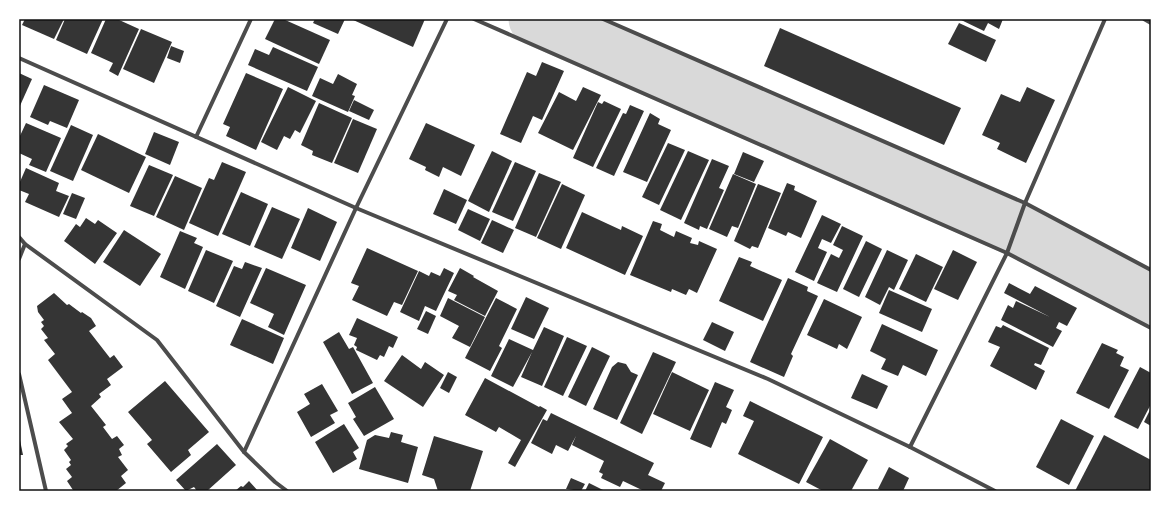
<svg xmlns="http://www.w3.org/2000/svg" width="1170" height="510" viewBox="0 0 1170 510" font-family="'Public Sans',sans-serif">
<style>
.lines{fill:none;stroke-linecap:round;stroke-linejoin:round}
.river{stroke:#d9d9d9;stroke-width:53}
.building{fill:#353535}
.minor{stroke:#4c4c4c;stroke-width:4}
.neatline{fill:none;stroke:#111;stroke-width:1.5}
</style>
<rect width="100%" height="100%" fill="#fff"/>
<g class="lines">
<path class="river" d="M535,19L1030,236L1151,298"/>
</g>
<g class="building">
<path d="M25,19H64L54,39L22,25Z"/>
<path d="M65,19H103L87,54L56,40Z"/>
<path d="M106,19H117L139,29L118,76L109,71L113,63L91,53Z"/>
<path d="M275,19H283L330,40L319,64L265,39Z"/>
<path d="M315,19H345L338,34L313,23Z"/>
<path d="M351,19H425L413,47Z"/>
<path d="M959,19H1003L999,29L988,23L984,31Z"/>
<path d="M959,23L996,40L986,62L948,44Z"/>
<path d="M780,28L961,108L944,145L764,66Z"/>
<path d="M141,29L172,42L154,83L123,69Z"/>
<path d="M171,46L184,51L180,63L167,58Z"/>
<path d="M273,47L318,67L307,91L248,65L255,49L269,55Z"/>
<path d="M542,62L564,71L542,120L533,116L521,143L500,134L527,72L536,76Z"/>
<path d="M19,73L32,79L19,108Z"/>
<path d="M246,73L283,89L256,150L226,136L230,127L223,124Z"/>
<path d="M338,74L357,84L352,95L355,96L348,112L312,96L320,78L333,84Z"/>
<path d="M44,85L79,100L67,128L50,121L48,125L30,117Z"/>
<path d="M288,87L316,101L300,133L295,130L290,139L284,136L277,150L261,142Z"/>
<path d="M583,87L601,95L573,150L538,133L559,92L576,101Z"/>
<path d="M1027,87L1055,100L1026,163L997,149L1000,143L982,135L1001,94L1020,102Z"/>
<path d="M354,100L374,110L369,120L349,111Z"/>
<path d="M604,101L621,109L593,167L573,158L598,102L602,104Z"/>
<path d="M319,103L352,118L332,163L312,155L313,151L301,145Z"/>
<path d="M630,105L644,111L614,176L596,168L623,113L626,114Z"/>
<path d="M650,113L660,119L658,124L671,130L647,182L623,172Z"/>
<path d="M353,119L377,129L358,173L334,163Z"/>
<path d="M26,123L61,138L46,172L29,165L32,159L19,153V138Z"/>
<path d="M426,123L475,145L461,176L443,167L439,177L425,170L426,167L409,159Z"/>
<path d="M71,125L93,135L73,181L50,171Z"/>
<path d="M154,132L179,142L170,165L145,154Z"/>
<path d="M98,134L146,157L129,193L81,170Z"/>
<path d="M668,143L685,150L659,205L642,197Z"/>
<path d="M492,151L512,161L489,212L468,201Z"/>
<path d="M688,151L709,160L681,220L660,210Z"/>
<path d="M743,152L764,161L754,182L734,174Z"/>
<path d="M712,159L729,166L719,188L724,190L707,229L700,226L699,230L684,223Z"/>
<path d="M222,162L246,172L218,236L189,223L209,178L214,180Z"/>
<path d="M515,162L536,171L513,221L492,212Z"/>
<path d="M149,165L173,175L154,216L130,206Z"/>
<path d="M26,168L59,183L56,191L69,196L59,217L25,202L29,194L19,190V184Z"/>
<path d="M539,173L561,182L536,237L515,228Z"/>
<path d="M733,174L756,184L738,228L732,226L727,237L709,229Z"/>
<path d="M175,176L202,188L184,230L156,217Z"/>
<path d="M787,183L795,186L794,190L817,201L801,238L788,232L786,236L768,228Z"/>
<path d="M562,184L585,195L561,249L537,238Z"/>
<path d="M758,184L781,193L758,248L752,246L750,249L734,241Z"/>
<path d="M444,189L467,200L456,224L433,214Z"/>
<path d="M241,192L268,204L250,246L222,234Z"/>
<path d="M72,193L85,198L76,219L63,214Z"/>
<path d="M272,207L300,219L282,259L254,247Z"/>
<path d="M308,208L337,222L320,261L291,248Z"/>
<path d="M468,209L490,219L480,241L458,230Z"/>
<path d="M582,212L621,230L622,226L643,236L625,275L566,248Z"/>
<path d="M822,215L841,224L831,243L822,239L818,248L827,252L814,281L795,272Z"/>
<path d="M86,218L95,224L98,220L117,233L95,264L64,241L76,224L80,227Z"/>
<path d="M492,220L514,230L503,253L481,243Z"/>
<path d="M653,221L662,224L660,230L674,237L676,231L692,238L690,243L698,245L699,241L717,249L697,293L689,289L686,295L672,289L671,292L630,275Z"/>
<path d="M842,226L863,236L837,292L817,283L831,254L839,258L843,250L833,245Z"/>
<path d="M124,230L161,254L140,286L103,262Z"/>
<path d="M180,231L197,238L194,243L203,247L185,289L160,277Z"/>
<path d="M866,241L882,249L859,297L843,289Z"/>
<path d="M367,248L418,271L402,305L394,302L387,316L352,300L359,286L351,283Z"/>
<path d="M206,250L233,261L214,303L188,291Z"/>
<path d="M887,250L908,260L894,290L889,287L880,305L865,297Z"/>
<path d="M953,250L977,262L958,300L934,289Z"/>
<path d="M916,254L943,267L926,302L899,289Z"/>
<path d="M739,257L752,262L750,266L782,280L763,321L719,301Z"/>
<path d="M245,262L262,268L240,317L216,306L234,266L242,269Z"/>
<path d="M266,268L306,285L284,335L268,327L274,314L250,303Z"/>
<path d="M444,268L454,273L436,311L425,306L419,321L400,312L419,271L429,276L431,272L440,276Z"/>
<path d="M460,268L474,276L473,277L498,291L485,316L454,300L457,295L448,291Z"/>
<path d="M788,278L808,287L807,291L818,296L791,354L793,356L784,377L750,362Z"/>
<path d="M1009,283L1030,294L1035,286L1077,308L1067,326L1059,322L1056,328L1062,331L1053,347L1001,320L1008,305L1013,308L1016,301L1050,317L1004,293Z"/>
<path d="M889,290L932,309L922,332L879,313Z"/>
<path d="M54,293L67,305L69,304L81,313L82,312L91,318L96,326L89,331L110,358L114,355L123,367L107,379L111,385L99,394L101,397L91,406L106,425L103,427L112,439L117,436L124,445L119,449L122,455L118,457L128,470L121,476L126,483L116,491H72L73,490L67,481L72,477L66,469L71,465L69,462L71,460L64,450L68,446L66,444L73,439L59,422L72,413L62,399L72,392L48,360L55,354L44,340L48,338L41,329L44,326L41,322L44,320L38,312L37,306Z"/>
<path d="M526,297L549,308L534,339L511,329Z"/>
<path d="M448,298L485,317L470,347L452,338L459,326L440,316Z"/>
<path d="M496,298L517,309L499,346L502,348L490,371L465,358Z"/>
<path d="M824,299L862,317L847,349L839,344L837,349L807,335Z"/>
<path d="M426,311L436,316L428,334L417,329Z"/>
<path d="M357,318L398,337L393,348L389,346L384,357L380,355L377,360L356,350L357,347L354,345L357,338L349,335Z"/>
<path d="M242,319L284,338L273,364L230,345Z"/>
<path d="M712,322L734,332L725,351L703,340Z"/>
<path d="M882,324L938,350L926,376L903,365L898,376L881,369L886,359L870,351Z"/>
<path d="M1003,325L1049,348L1041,365L1035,363L1034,365L1045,371L1036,390L990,366L1000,347L988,342L996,326L1001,328Z"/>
<path d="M544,327L564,336L542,386L521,377L532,352L513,387L491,376L509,339L533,350Z"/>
<path d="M339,332L349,349L353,347L373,383L352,394L323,342Z"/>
<path d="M567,337L587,346L563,396L544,387Z"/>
<path d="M1102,343L1118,350L1116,353L1124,357L1120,366L1129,370L1109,409L1076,393Z"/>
<path d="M592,347L610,356L586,406L568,397Z"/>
<path d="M653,352L676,362L642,434L620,423Z"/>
<path d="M402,355L421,369L425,362L444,375L423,407L384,381Z"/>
<path d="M618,362L626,364L631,372L638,375L617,420L593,409L612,367Z"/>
<path d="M1140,367L1151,373V404L1138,429L1114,417Z"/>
<path d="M448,372L457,377L449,393L440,388Z"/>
<path d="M672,372L709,390L690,431L653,414Z"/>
<path d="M862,374L888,386L877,409L851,398Z"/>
<path d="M485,378L539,407L540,406L547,410L515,467L508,463L521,440L499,427L496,432L465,415Z"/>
<path d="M165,381L209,432L188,450L191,455L171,472L147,444L152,440L128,412Z"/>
<path d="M715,382L734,390L726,407L732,410L726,424L722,422L711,448L690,439Z"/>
<path d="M322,384L338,411L330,415L335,423L311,437L297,412L310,404L304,394Z"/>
<path d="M375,387L394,419L364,436L353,419L356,417L348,403Z"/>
<path d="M750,401L823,437L799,484L738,454L754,421L743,416Z"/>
<path d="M1151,408V426L1144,422Z"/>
<path d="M551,413L654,463L648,475L665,483L661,491H644L623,481L620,487L601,478L603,474L599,472L604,461L572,445L576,436L568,451L556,445L552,454L531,443L543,419L547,421Z"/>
<path d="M1061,419L1094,436L1069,485L1036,467Z"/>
<path d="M344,424L359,448L353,452L357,459L333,473L315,442Z"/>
<path d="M391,432L403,435L401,442L418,447L408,483L359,469L367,440L375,435L389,438Z"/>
<path d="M19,435L23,455H19Z"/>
<path d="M1104,435L1151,460V488L1149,491H1075Z"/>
<path d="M434,436L483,451L470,491H438L434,479L422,475Z"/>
<path d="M830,439L868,460L851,491H823L806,482Z"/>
<path d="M217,444L236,465L207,491H197L194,487L186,491L176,480Z"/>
<path d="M889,467L909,478L903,491H883L878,489Z"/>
<path d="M571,478L585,484L581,491L566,489Z"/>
<path d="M249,481L258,491H235L241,486L243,487Z"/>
<path d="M589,483L605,491H585Z"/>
</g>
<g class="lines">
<g class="minor">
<path d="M474,19L1007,253L1151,328"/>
<path d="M603,19L1025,203L1151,270"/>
<path d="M1144,19L1151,23"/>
<path d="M19,58L356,208L768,379L910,447L995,491"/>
<path d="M196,137L251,19"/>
<path d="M19,237L25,244L157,340L244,452L275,482L287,491"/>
<path d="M19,259L25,244"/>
<path d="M19,374L46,491"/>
<path d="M910,447L1007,253L1025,203L1105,19"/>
<path d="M244,452L356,208L447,19"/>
</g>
</g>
<rect width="1170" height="510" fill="none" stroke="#ffffff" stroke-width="40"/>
<rect x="20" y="20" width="1130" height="470" class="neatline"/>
</svg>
